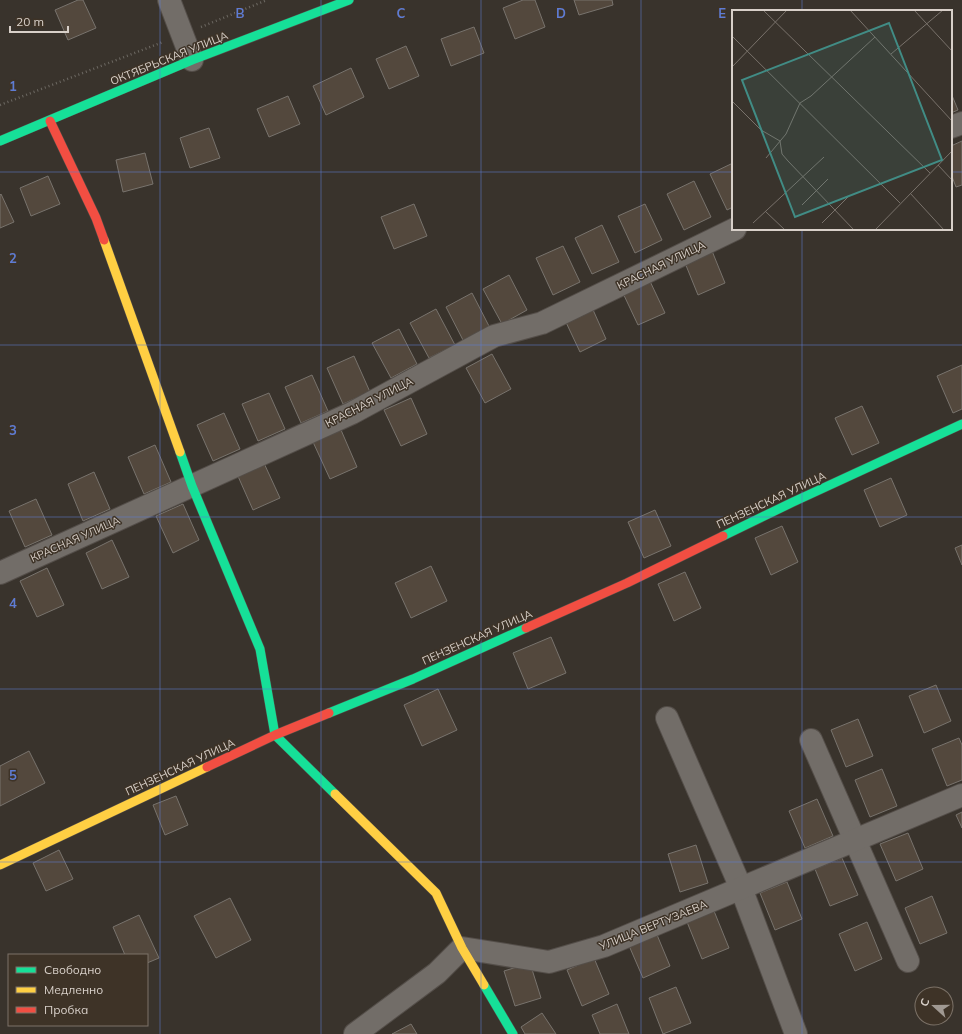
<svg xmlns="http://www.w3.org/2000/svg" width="962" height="1034" viewBox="0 0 962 1034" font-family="Mulish,sans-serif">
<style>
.building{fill:#53483d;stroke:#78736d}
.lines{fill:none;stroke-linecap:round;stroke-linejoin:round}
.street-casing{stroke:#544e49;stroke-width:24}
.fast-casing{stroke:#544e49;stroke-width:10}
.slow-casing{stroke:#544e49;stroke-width:10}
.jam-casing{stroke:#544e49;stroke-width:10}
.path{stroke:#6d6963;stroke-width:2.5;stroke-dasharray:1 3;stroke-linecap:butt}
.street{stroke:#726d68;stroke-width:22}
.fast{stroke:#16e098;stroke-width:9}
.slow{stroke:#ffcf43;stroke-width:9}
.jam{stroke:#f24e42;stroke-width:9}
.grid{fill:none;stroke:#5e7cd3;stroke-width:1;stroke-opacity:0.55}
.labels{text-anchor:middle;stroke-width:3;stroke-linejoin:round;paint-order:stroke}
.street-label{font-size:11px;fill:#d8d0c9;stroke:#3e3327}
.inset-road{fill:none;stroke:#79726b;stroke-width:1}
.view{fill:#418c85;fill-opacity:0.15;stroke:#418c85;stroke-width:2}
.inset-edge{fill:none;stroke:#d8d0c9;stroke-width:2}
.grid-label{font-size:13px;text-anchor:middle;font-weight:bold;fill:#5e7cd3;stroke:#3e3327;stroke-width:3;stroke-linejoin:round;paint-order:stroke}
</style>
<rect width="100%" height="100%" fill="#39332c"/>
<g class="building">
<path d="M78,0H83L96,28L68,40L55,10Z"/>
<path d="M523,0H535L545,27L515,39L503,8Z"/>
<path d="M574,0H612L613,5L579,15Z"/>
<path d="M474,27L484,53L451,66L441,39Z"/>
<path d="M406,46L419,76L389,89L376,59Z"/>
<path d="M351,68L364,97L326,115L313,86Z"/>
<path d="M951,93L958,110L951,113Z"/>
<path d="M288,96L300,124L269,137L257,109Z"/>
<path d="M209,128L220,158L190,168L180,138Z"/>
<path d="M962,141V185L956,187L951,174V146Z"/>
<path d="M145,153L153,184L123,192L116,160Z"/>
<path d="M733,163V207L727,210L710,174Z"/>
<path d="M48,176L60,204L31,216L20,188Z"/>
<path d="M694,181L711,217L684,230L667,194Z"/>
<path d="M1,194L14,222L0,228V195Z"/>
<path d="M414,204L427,236L394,249L381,217Z"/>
<path d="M645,204L662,240L635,253L618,216Z"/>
<path d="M602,225L619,262L592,274L575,238Z"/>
<path d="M563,246L580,282L553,295L536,258Z"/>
<path d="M710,246L725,283L698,295L683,258Z"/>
<path d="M509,275L527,310L502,324L483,289Z"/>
<path d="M648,277L665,313L638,325L621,289Z"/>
<path d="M472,293L490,328L464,342L446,307Z"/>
<path d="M590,303L606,339L580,352L563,316Z"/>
<path d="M436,309L455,345L429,358L410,323Z"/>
<path d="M399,329L417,364L391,378L372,343Z"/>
<path d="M492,354L511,389L485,403L466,368Z"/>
<path d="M354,356L370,392L343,404L327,368Z"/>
<path d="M962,365V409L953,413L937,376Z"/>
<path d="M312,375L328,411L301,423L285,387Z"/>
<path d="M269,393L285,429L258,441L242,404Z"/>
<path d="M411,398L427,434L401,446L384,410Z"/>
<path d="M862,406L879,443L852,455L835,418Z"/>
<path d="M224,413L240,449L213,461L197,425Z"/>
<path d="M341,430L357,467L330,479L313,442Z"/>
<path d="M155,445L171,482L144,494L128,457Z"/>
<path d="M263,461L280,498L253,510L237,474Z"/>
<path d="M94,472L110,509L83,521L68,484Z"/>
<path d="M891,478L907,515L880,527L864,490Z"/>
<path d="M36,499L52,535L25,547L9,511Z"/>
<path d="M183,504L199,540L173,553L156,516Z"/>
<path d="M655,510L671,546L644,558L628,522Z"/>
<path d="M782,526L798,562L771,575L755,538Z"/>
<path d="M112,540L129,577L102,589L86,553Z"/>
<path d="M962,545V565L955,548Z"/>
<path d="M431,566L447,601L411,618L395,583Z"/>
<path d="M47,568L64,605L37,617L20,581Z"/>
<path d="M685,572L701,608L674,621L658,584Z"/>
<path d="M551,637L566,673L528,689L513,653Z"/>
<path d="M936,685L951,721L924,733L909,696Z"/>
<path d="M438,689L457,730L422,746L404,705Z"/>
<path d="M858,719L873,756L846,767L831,730Z"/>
<path d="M959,738L962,745V780L947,786L932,749Z"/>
<path d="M29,751L45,783L0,806V766Z"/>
<path d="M882,769L897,806L870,817L855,780Z"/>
<path d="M176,796L188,825L165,835L153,805Z"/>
<path d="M817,799L833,836L805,848L789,811Z"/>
<path d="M962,812V828L956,815Z"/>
<path d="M908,833L923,869L896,881L880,844Z"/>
<path d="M696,845L708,883L680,892L668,854Z"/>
<path d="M59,850L73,879L46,891L33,863Z"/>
<path d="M842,858L858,895L830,906L815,869Z"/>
<path d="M787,882L802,919L775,930L760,893Z"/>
<path d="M932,896L947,933L920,944L905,908Z"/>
<path d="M230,898L251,940L216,958L194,916Z"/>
<path d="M714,911L729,948L702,959L687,922Z"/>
<path d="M139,915L159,958L147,963V955H125L113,927Z"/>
<path d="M867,922L882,959L855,971L839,934Z"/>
<path d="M655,930L670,966L643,978L627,941Z"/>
<path d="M594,958L609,994L582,1006L567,970Z"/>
<path d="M530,963L541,998L515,1006L504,971Z"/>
<path d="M676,987L691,1023L663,1034L649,998Z"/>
<path d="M617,1004L629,1034H600L592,1015Z"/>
<path d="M542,1013L556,1034H525L521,1027Z"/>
<path d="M411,1024L417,1034H392Z"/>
</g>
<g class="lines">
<defs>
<g id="street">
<path d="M169,0L192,60"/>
<path d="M951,127L962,123"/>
<path d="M0,573L352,413L494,336L542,323L735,229"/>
<path d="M667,718L741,888L796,1034"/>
<path d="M811,740L908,961"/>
<path d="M355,1034L437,973L462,948L549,962L604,946L962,795"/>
</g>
<g id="fast">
<path d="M0,141L192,60L349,0"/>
<path d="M180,452L192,486L260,649L275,735L335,794"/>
<path d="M723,536L793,502L962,424"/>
<path d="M329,713L413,679L526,628"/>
<path d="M484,985L513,1034"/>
</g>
<g id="slow">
<path d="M104,240L180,452"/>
<path d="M335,794L436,893L462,948L484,985"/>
<path d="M0,865L207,767"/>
</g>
<g id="jam">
<path d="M50,121L96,218L104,240"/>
<path d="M526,628L627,583L723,536"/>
<path d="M207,767L275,735L329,713"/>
</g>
</defs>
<use href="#street" class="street-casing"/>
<use href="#fast" class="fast-casing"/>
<use href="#slow" class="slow-casing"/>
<use href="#jam" class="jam-casing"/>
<g class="path">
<path d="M201,27L267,0"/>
<path d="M0,105L163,42"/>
</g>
<use href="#street" class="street"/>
<use href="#fast" class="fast"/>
<use href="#slow" class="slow"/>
<use href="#jam" class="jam"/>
</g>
<path class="grid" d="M160,0V1034M321,0V1034M481,0V1034M641,0V1034M802,0V11M0,172H733M951,172H962M802,229V1034M0,345H962M0,517H962M0,689H962M0,862H962"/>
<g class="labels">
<g class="street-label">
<text transform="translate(169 58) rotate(-22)" y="4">ОКТЯБРЬСКАЯ УЛИЦА</text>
<text transform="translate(661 265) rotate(-26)" y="4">КРАСНАЯ УЛИЦА</text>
<text transform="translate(369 402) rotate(-27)" y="4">КРАСНАЯ УЛИЦА</text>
<text transform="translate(771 500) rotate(-25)" y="4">ПЕНЗЕНСКАЯ УЛИЦА</text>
<text transform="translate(75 539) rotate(-24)" y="4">КРАСНАЯ УЛИЦА</text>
<text transform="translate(477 637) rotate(-24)" y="4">ПЕНЗЕНСКАЯ УЛИЦА</text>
<text transform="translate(180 767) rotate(-25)" y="4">ПЕНЗЕНСКАЯ УЛИЦА</text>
<text transform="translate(653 925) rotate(-22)" y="4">УЛИЦА ВЕРТУЗАЕВА</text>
</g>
</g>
<g transform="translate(732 10)">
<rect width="220" height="220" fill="#39332c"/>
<path class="inset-road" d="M31,0L198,163M118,0L220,111M182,0L220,41M0,26L168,193M159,44L211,0M0,57L55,0M0,91L29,120L48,131L50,144L56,151L122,220M34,148L54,124L68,93L79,86L143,27M206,155L220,170M178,183L212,220M70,195L96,169M33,201L53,220M21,213L92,147M90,213L116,187M143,220L220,141"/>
<path class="view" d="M157,13L210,150L63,207L10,70Z"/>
<rect width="220" height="220" class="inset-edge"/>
</g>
<g class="grid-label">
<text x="240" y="18">B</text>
<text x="401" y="18">C</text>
<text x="561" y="18">D</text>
<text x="722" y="18">E</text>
<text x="13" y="91">1</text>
<text x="13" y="263">2</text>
<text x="13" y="435">3</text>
<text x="13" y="608">4</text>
<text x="13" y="780">5</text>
</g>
<rect x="8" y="954" width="140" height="72" fill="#3e3327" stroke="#7c7268"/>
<rect x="16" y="967" width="20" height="6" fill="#16e098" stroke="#7c7268"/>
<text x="44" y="974" font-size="12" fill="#d8d0c9">Свободно</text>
<rect x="16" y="987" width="20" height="6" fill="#ffcf43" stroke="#7c7268"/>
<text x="44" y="994" font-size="12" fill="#d8d0c9">Медленно</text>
<rect x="16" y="1007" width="20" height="6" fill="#f24e42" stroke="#7c7268"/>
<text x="44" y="1014" font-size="12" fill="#d8d0c9">Пробка</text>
<g transform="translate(934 1006) rotate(291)"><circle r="19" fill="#3e3327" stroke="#7c7268"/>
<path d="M0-3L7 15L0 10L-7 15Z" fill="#a09992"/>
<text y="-6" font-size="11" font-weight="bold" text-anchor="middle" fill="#d8d0c9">С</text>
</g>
<path d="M10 26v6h58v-6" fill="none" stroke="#d8d0c9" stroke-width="2"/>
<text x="16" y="26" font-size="12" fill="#d8d0c9" stroke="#3e3327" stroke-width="3" paint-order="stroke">20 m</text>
</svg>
